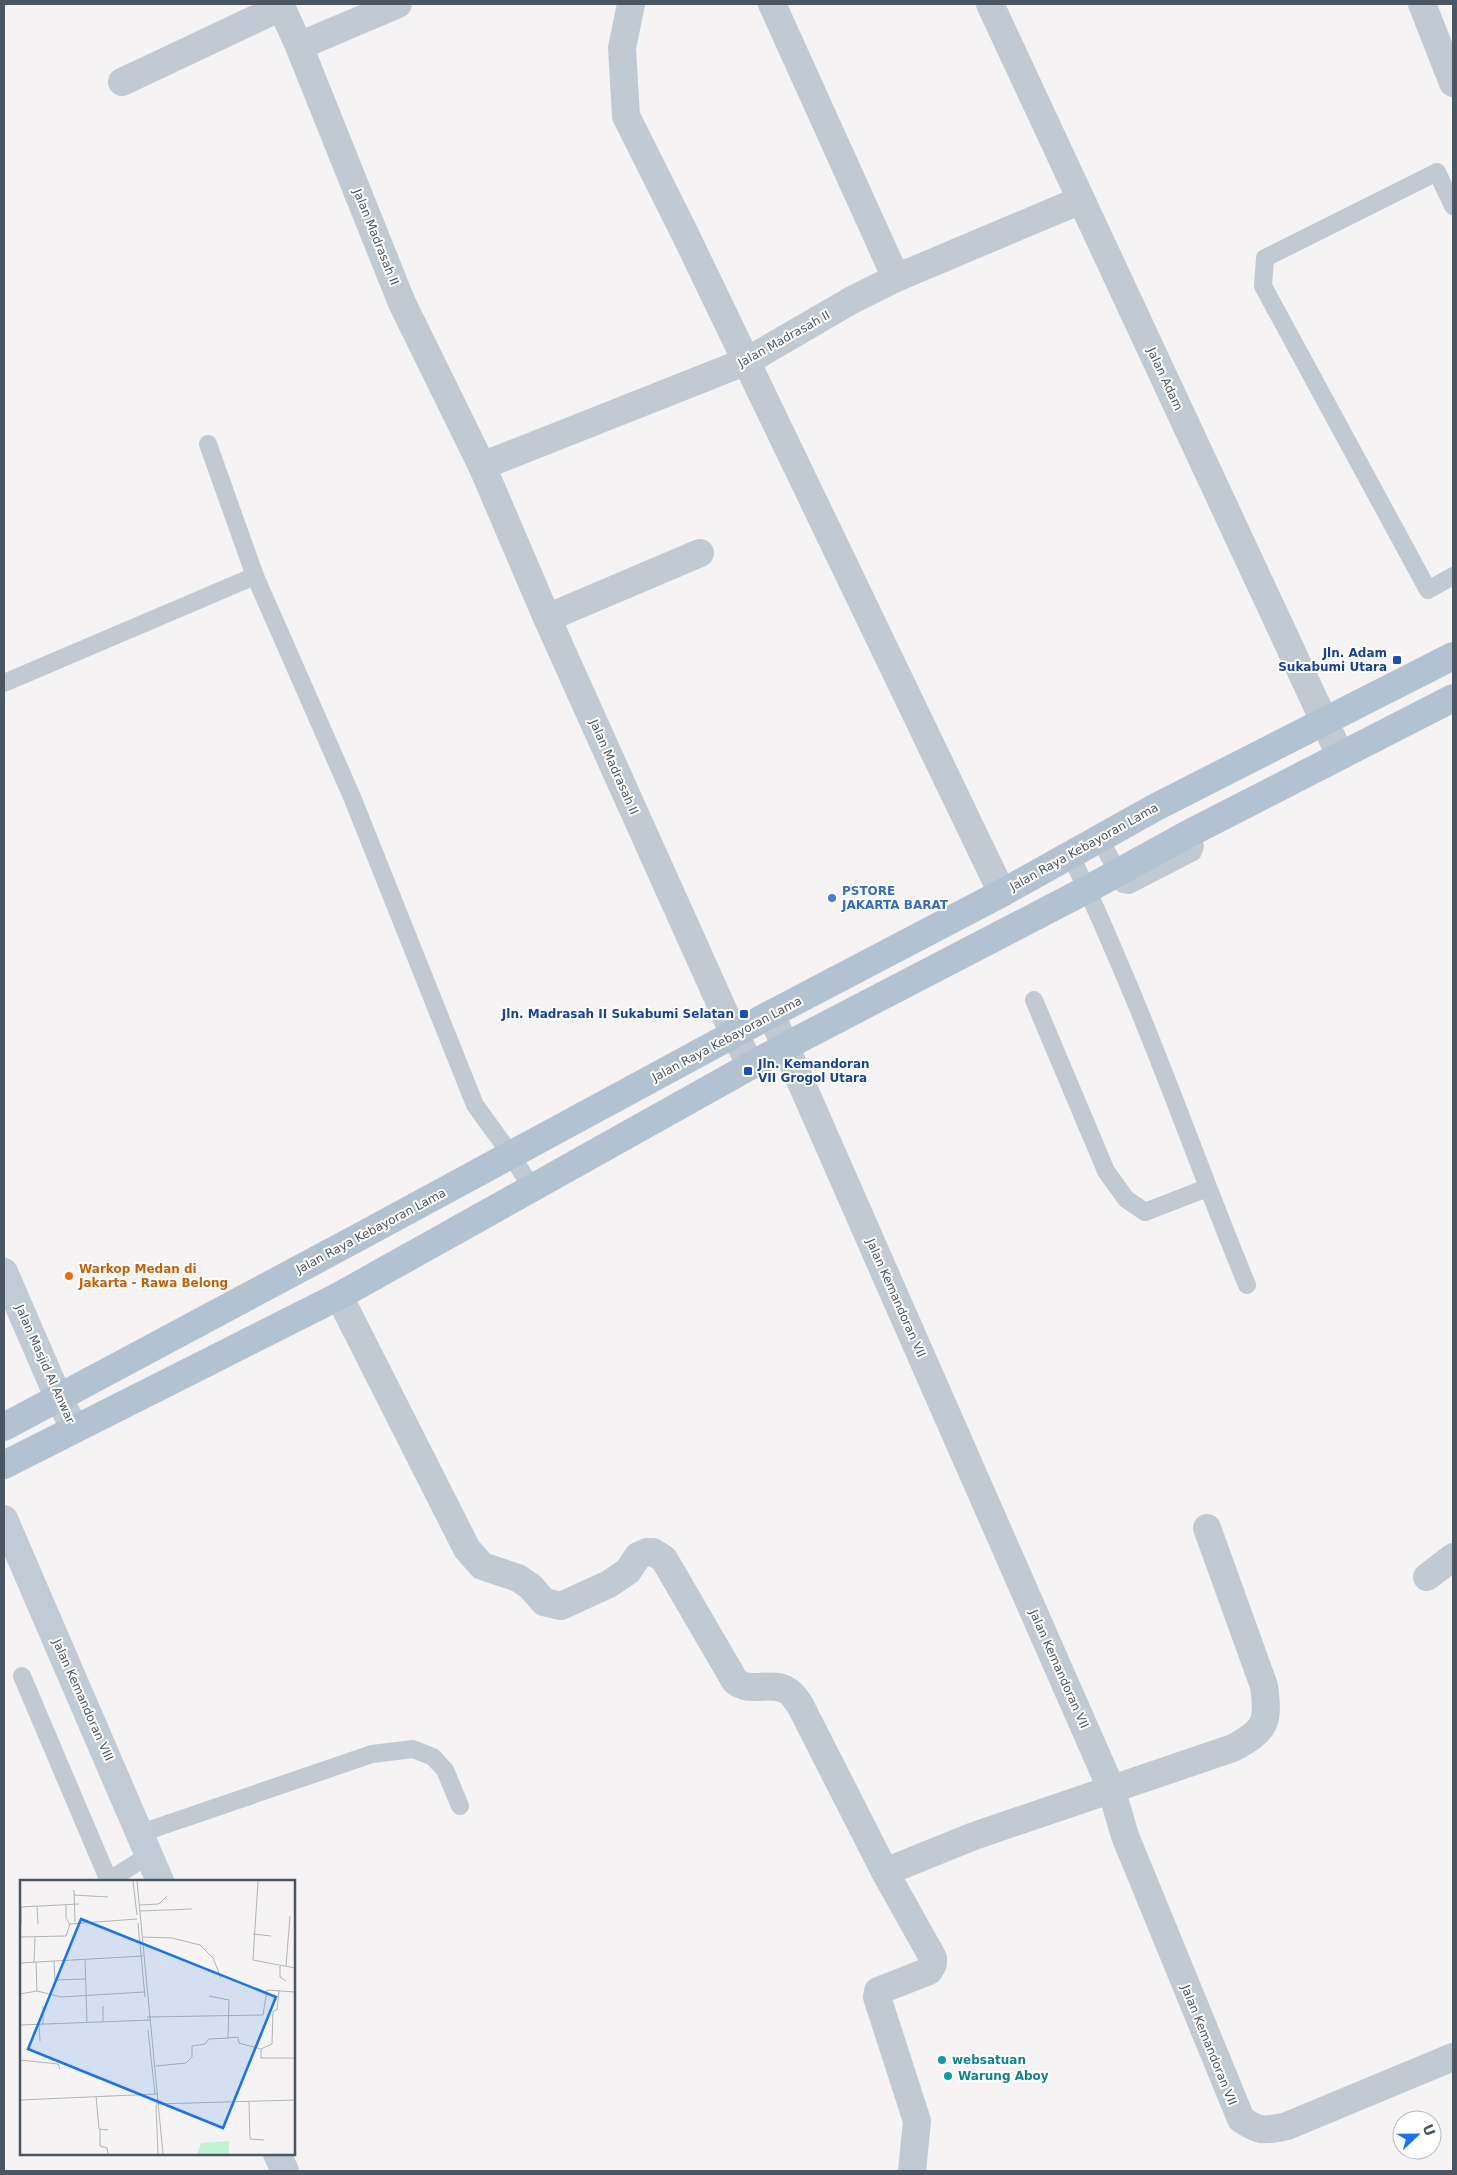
<svg xmlns="http://www.w3.org/2000/svg" width="1457" height="2175" viewBox="0 0 1457 2175" font-family="'DejaVu Sans',sans-serif">
<style>
.lines{fill:none;stroke-linecap:round;stroke-linejoin:round}
.lane{stroke:#c1cad2;stroke-width:18}
.street{stroke:#c1cad2;stroke-width:28}
.secondary{stroke:#c1cbd6;stroke-width:28}
.primary{stroke:#b3c2d1;stroke-width:28}
.transit-dot{fill:#1a4fb4;stroke:#fff;stroke-width:2}
.shop-dot{fill:#3f7fe0;stroke:#fff;stroke-width:2}
.food-dot{fill:#e8710a;stroke:#fff;stroke-width:2}
.culture-dot{fill:#0f9aa8;stroke:#fff;stroke-width:2}
.labels{text-anchor:middle;stroke-width:4;stroke-linejoin:round;paint-order:stroke}
.street-label{font-size:12px;fill:#4a5661;stroke:#fff}
.transit-label{font-size:12px;font-weight:bold;fill:#164399;stroke:#fff;text-anchor:end}
.shop-label{font-size:12px;font-weight:bold;fill:#366cbe;stroke:#fff;text-anchor:start}
.food-label{font-size:12px;font-weight:bold;fill:#c56008;stroke:#fff;text-anchor:start}
.culture-label{font-size:12px;font-weight:bold;fill:#0d838f;stroke:#fff;text-anchor:start}
.inset-road{fill:none;stroke:#b1b4b9;stroke-width:1}
.view{fill:#1a73e8;fill-opacity:0.15;stroke:#1a73e8;stroke-width:2.5}
.inset-edge{fill:none;stroke:#4a5661;stroke-width:2.5}
</style>
<rect width="100%" height="100%" fill="#f5f3f3"/>
<g class="lines">
<g class="lane">
<path d="M1453,206L1437,172L1265,258L1263,286L1428,590L1453,576"/>
<path d="M208,444L255,576L352,797L475,1105L512,1156L531,1187"/>
<path d="M4,683L255,576"/>
<path d="M1100,838L1123,884L1129,885L1193,852L1195,846L1188,834"/>
<path d="M1070,855C1091,895 1108,937 1126,979C1169,1080 1205,1184 1247,1285"/>
<path d="M1034,1000L1106,1171L1126,1199L1145,1212L1207,1188"/>
<path d="M22,1676L109,1881"/>
<path d="M141,1833L372,1754L413,1749L433,1757L445,1770L460,1806"/>
<path d="M108,1881L149,1855"/>
</g>
<g class="street">
<path d="M280,4L299,46L402,303L482,466L547,618L734,1034L751,1065"/>
<path d="M631,4L622,48L626,116L686,236L1002,893"/>
<path d="M772,4L896,278"/>
<path d="M990,4L1340,755"/>
<path d="M1422,4L1453,83"/>
<path d="M299,46L398,4"/>
<path d="M122,82L281,7"/>
<path d="M482,466L747,361L852,300L896,278L1081,200"/>
<path d="M547,618L700,553"/>
<path d="M771,1014L1111,1788L1125,1836L1241,2119C1259,2132 1265,2131 1287,2126L1453,2057"/>
<path d="M339,1296L467,1549L482,1566L518,1578L531,1587L544,1602L561,1606L609,1584L628,1571L638,1556L647,1552H653L664,1559L735,1681C750,1694 772,1680 788,1691C793,1694 796,1700 799,1703L885,1872"/>
<path d="M1427,1577L1453,1557"/>
<path d="M912,2171L917,2121L877,1997L878,1991L929,1971L933,1964V1958L885,1872L974,1836L1233,1748C1266,1730 1269,1723 1264,1686L1207,1528"/>
</g>
<g class="secondary">
<path d="M4,1272L59,1399L75,1429"/>
<path d="M4,1519L160,1881"/>
<path d="M277,2154L285,2171"/>
</g>
<g class="primary">
<path d="M4,1427L359,1237L771,1014L1002,893L1156,807L1453,656"/>
<path d="M4,1465L339,1296L786,1046L1088,889L1188,834L1453,698"/>
</g>
</g>
<g class="transit-dot">
<rect x="1392" y="655" width="10" height="10" rx="2.5"/>
<rect x="739" y="1009" width="10" height="10" rx="2.5"/>
<rect x="743" y="1066" width="10" height="10" rx="2.5"/>
</g>
<circle class="shop-dot" cx="832" cy="898" r="5"/>
<circle class="food-dot" cx="69" cy="1276" r="5"/>
<g class="culture-dot">
<circle cx="942" cy="2060" r="5"/>
<circle cx="948" cy="2076" r="5"/>
</g>
<g class="labels">
<g class="street-label">
<text transform="translate(376 237) rotate(68)" y="4">Jalan Madrasah II</text>
<text transform="translate(784 339) rotate(-29)" y="4">Jalan Madrasah II</text>
<text transform="translate(1165 379) rotate(65)" y="4">Jalan Adam</text>
<text transform="translate(614 767) rotate(66)" y="4">Jalan Madrasah II</text>
<text transform="translate(1084 847) rotate(-29)" y="4">Jalan Raya Kebayoran Lama</text>
<text transform="translate(727 1039) rotate(-28)" y="4">Jalan Raya Kebayoran Lama</text>
<text transform="translate(371 1231) rotate(-28)" y="4">Jalan Raya Kebayoran Lama</text>
<text transform="translate(896 1298) rotate(66)" y="4">Jalan Kemandoran VII</text>
<text transform="translate(45 1364) rotate(66)" y="4">Jalan Masjid Al Anwar</text>
<text transform="translate(1059 1669) rotate(66)" y="4">Jalan Kemandoran VII</text>
<text transform="translate(83 1700) rotate(66)" y="4">Jalan Kemandoran VIII</text>
<text transform="translate(1209 2045) rotate(68)" y="4">Jalan Kemandoran VII</text>
</g>
<g class="transit-label">
<text x="1387" y="657">Jln. Adam<tspan x="1387" dy="14">Sukabumi Utara</tspan></text>
<text x="734" y="1018">Jln. Madrasah II Sukabumi Selatan</text>
<text x="758" y="1068" text-anchor="start">Jln. Kemandoran<tspan x="758" dy="14">VII Grogol Utara</tspan></text>
</g>
<g class="shop-label">
<text x="842" y="895">PSTORE<tspan x="842" dy="14">JAKARTA BARAT</tspan></text>
</g>
<g class="food-label">
<text x="79" y="1273">Warkop Medan di<tspan x="79" dy="14">Jakarta - Rawa Belong</tspan></text>
</g>
<g class="culture-label">
<text x="952" y="2064">websatuan</text>
<text x="958" y="2080">Warung Aboy</text>
</g>
</g>
<g transform="translate(20 1880)">
<rect width="275" height="275" fill="#f5f3f3"/>
<path d="M209,261V274H177L181,263Z" fill="#c3f1d5"/>
<path class="inset-road" d="M113,1L117,35M117,1L143,274M238,1L233,80L275,88M54,10L55,42M54,15L88,17M46,24V38L50,44M119,25L139,24L147,16M17,26L18,44M0,27L59,24M1,27V45M120,31L172,29M118,43L125,117M50,44L117,39M233,54L251,56M0,57L46,56L50,44M123,57L152,58L180,65L193,78L201,98M65,79L67,143M34,81L35,100L65,99M14,82L15,57M0,83L123,76M260,86V97L266,101M266,86L270,36M17,111L41,117L124,112M0,114L17,111L16,82M189,116L209,120L208,158L218,157L219,163L241,169V178H275M23,126V144M83,126V142M127,137L243,135L247,110L275,112M19,144L20,161M0,145L131,140M128,150L135,214M241,169L252,164L253,131L257,130L259,111M0,180L38,184L40,189M136,186L166,183L172,177V166L185,164L189,159L208,158M76,216L79,249L88,250M0,220L137,214M229,222L230,259L244,260M136,224L275,220M136,225L138,274M80,250V266L87,268L88,274"/>
<path class="view" d="M61,39L256,117L203,248L8,169Z"/>
<rect width="275" height="275" class="inset-edge"/>
</g>
<rect width="1457" height="2175" fill="none" stroke="#4a5661" stroke-width="10"/>
<g transform="translate(1417 2135) rotate(68)"><circle r="24" fill="#ffffff" stroke="#b7bbc0"/>
<path d="M0-4L9 19L0 12L-9 19Z" fill="#1a73e8"/>
<text y="-8" font-size="14" font-weight="bold" text-anchor="middle" fill="#4a5661">U</text>
</g>
</svg>
